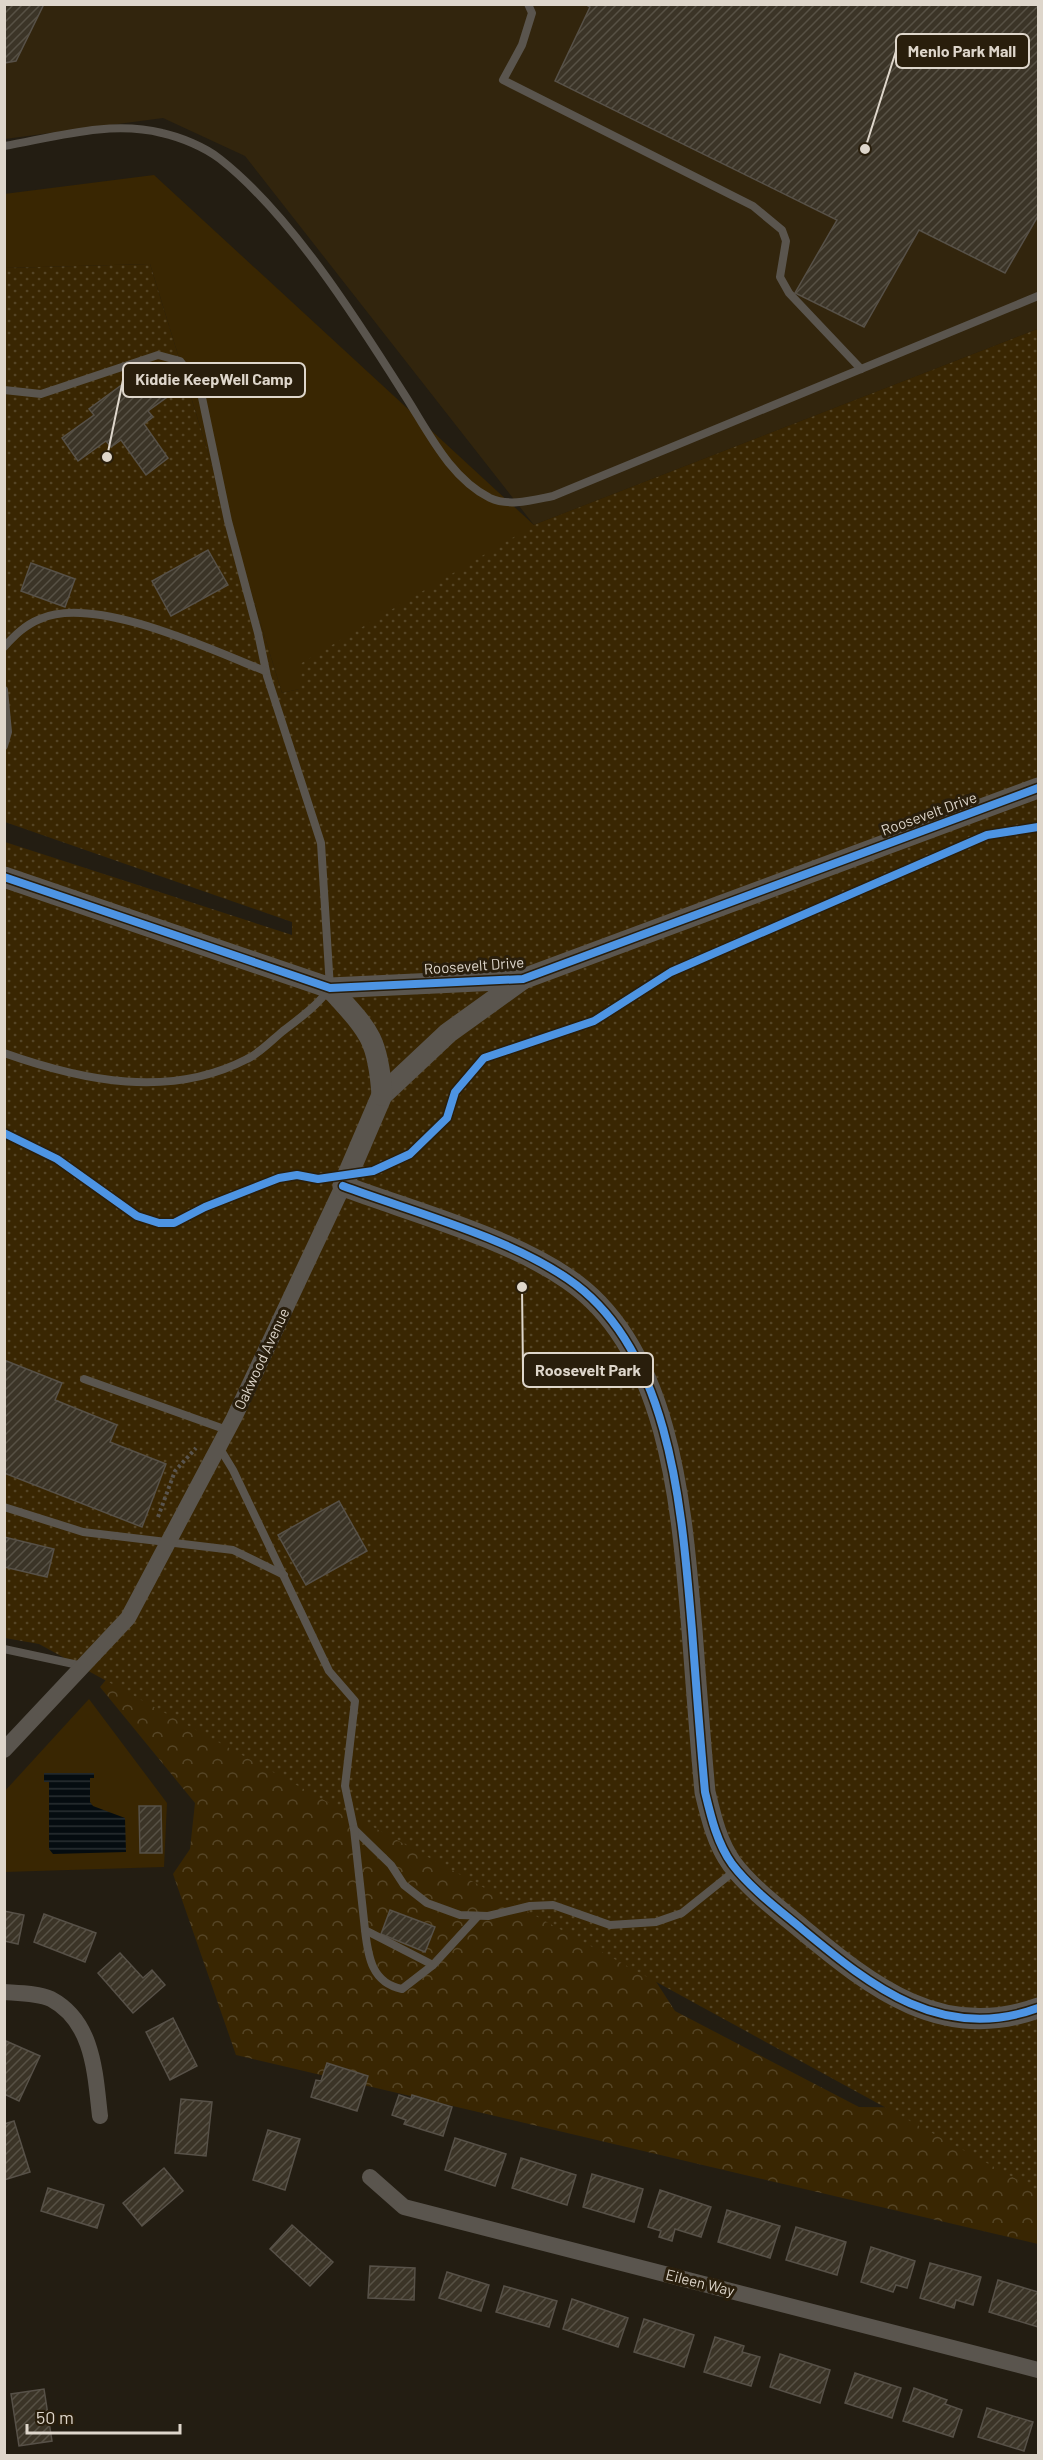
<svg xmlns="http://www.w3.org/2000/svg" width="1043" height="2460" viewBox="0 0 1043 2460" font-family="Barlow,sans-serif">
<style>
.built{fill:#32250d}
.grass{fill:#392602}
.forest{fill:url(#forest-crowns)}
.park{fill:url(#park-dots)}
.water{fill:url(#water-rules)}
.building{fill:url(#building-hatch);stroke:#575148;stroke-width:1.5}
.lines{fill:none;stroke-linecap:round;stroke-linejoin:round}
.path{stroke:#59544d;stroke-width:4;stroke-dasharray:3 3;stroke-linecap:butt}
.service{stroke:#5a554e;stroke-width:8}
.minor{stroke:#5a554e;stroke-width:16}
.tertiary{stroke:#5a554e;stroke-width:21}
.cycleway-casing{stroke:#291e0c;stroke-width:11}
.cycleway{stroke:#4d94e3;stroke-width:8}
.labels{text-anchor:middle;stroke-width:6;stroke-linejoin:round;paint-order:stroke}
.street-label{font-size:15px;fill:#ded6cb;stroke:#291e0c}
.leader{fill:none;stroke:#ded6cb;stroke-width:2}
.callout-dot{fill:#ded6cb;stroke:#291e0c;stroke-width:2}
.callout{fill:#291e0c;stroke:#ded6cb;stroke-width:2}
.callout-label{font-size:16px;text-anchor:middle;font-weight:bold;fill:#ded6cb}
</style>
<defs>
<pattern id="forest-crowns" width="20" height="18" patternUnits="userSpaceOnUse" patternTransform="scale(1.5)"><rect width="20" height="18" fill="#392602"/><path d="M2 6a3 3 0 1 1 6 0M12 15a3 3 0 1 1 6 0" fill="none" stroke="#554526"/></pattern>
<pattern id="park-dots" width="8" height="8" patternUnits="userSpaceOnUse" patternTransform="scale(1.5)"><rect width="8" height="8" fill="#392602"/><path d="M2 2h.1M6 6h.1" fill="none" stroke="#554526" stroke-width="1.8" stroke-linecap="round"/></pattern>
<pattern id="water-rules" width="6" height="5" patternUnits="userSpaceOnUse" patternTransform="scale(1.5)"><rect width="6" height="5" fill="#050c10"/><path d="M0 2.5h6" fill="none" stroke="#292f31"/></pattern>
<pattern id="building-hatch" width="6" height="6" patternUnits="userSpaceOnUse" patternTransform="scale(1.5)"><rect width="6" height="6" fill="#3b3427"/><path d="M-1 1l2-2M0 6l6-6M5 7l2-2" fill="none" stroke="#575145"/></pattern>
</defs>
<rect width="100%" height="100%" fill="#231d12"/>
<path class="built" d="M4,5H1038V329L534,525L245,156L163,118L5,139Z"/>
<g class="grass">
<path d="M154,175L534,525L1038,329L486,647L282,693L150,264L5,268L4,194Z"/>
<path d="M89,1699L167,1803L164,1867L5,1872L4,1792Z"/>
</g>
<path class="forest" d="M143,1635L564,1839L675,2011L859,2107L1038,2109V2244L236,2055L173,1874L190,1849L195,1803L100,1687Z"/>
<path class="park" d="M150,264L282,693L299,689L300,664L534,525L1038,329V2191L39,1644L5,1638V842L292,935V922L5,822V268Z"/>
<path class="water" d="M44,1773H94V1778H90V1802L93,1806L125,1818L126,1852L53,1854L49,1849V1782H44Z"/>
<g class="building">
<path d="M4,4H44L16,61L4,63Z"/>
<path d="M585,4H1038V216L1005,273L919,230L864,327L795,293L837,220L555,81L590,7Z"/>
<path d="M161,367L177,390L148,411L153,417L144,424L168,458L146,475L121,440L111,447L106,441L78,461L62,438L94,415L89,409L127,381L132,388Z"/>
<path d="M208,550L228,585L171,616L152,581Z"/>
<path d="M31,563L75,579L65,607L21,591Z"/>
<path d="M4,1360L62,1383L55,1400L117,1425L110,1442L166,1464L142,1527L4,1473Z"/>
<path d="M339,1501L367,1551L306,1585L278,1535Z"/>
<path d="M4,1537L54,1549L47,1577L4,1567Z"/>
<path d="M139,1806H161L162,1853H140Z"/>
<path d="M390,1910L435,1927L425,1952L381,1934Z"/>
<path d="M4,1911L24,1915L18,1944L4,1941Z"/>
<path d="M44,1914L96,1933L85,1962L34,1942Z"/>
<path d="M120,1953L143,1978L152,1970L165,1985L133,2013L98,1973Z"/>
<path d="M173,2018L197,2066L170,2080L146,2032Z"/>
<path d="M6,2041L40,2056L19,2101L4,2094Z"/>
<path d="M327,2063L368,2076L357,2111L311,2097L316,2080L321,2081Z"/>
<path d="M399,2095L411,2099L412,2095L452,2107L443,2136L404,2124L406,2120L392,2115Z"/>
<path d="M181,2099L212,2102L206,2156L175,2153Z"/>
<path d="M14,2121L30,2172L4,2180V2124Z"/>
<path d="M268,2130L300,2139L285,2190L253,2180Z"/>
<path d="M455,2138L506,2154L495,2186L445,2170Z"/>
<path d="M521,2158L576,2175L567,2205L512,2188Z"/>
<path d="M164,2168L183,2191L142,2226L123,2203Z"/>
<path d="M592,2174L643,2189L634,2222L583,2207Z"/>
<path d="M48,2188L104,2205L97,2228L41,2211Z"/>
<path d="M660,2190L711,2207L701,2237L675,2229L672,2241L659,2237L661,2231L648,2227Z"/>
<path d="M727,2210L780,2226L770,2258L718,2242Z"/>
<path d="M292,2225L333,2262L310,2286L270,2249Z"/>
<path d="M796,2227L846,2242L837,2275L786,2260Z"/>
<path d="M871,2247L915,2261L907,2288L896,2285L893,2292L861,2282Z"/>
<path d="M930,2263L981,2277L973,2305L956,2300L954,2308L920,2298Z"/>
<path d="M370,2266L415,2268L414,2300L368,2298Z"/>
<path d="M447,2272L489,2285L481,2311L439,2298Z"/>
<path d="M998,2280L1038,2292V2327L989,2312Z"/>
<path d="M504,2286L557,2301L549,2327L496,2312Z"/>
<path d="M572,2299L628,2318L618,2347L563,2329Z"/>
<path d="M644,2319L694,2335L684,2367L634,2352Z"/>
<path d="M715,2337L744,2346L742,2352L760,2357L751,2386L704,2372Z"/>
<path d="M780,2354L830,2370L820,2403L770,2387Z"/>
<path d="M855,2373L901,2388L892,2418L845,2403Z"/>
<path d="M914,2388L947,2400L945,2404L962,2410L953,2437L903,2421Z"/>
<path d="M44,2389L52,2441L19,2446L11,2394Z"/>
<path d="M987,2408L1033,2422L1024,2451L978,2437Z"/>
</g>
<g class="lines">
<path class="path" d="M158,1517L175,1471L196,1448"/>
<g class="service">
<path d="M528,4L532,13L522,45L503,80L753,206L782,230L786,241L780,277L789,293L861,369"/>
<path d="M4,146C55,137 110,120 162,133C180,137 205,147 220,159C290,214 356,318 404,394C428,431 449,477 490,498C509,507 533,500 553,496L1038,296"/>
<path d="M4,390L41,394L158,355L180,361L200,388L228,521L258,633L267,676L321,843L330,988C317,1006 300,1018 283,1031C272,1040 260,1053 247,1059C170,1099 83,1081 4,1053"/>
<path d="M4,647C15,635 25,625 40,619C94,594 212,650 265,671"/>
<path d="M4,690L8,732L4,746"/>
<path d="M84,1379L227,1430"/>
<path d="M219,1447L233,1470L329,1671L355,1701L345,1786L354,1829L391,1865L404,1885L427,1903L460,1915L488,1916L530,1906L553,1905L610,1925L656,1922L682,1913L737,1869"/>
<path d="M4,1507L83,1532L233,1550L284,1575"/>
<path d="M4,1649L83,1666"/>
<path d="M354,1829L365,1930L433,1965"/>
<path d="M365,1930C368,1957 372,1983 402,1989L433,1965L478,1916"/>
</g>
<g class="minor">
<path d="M4,1750L128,1618L234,1418L343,1186"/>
<path d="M4,1992C19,1993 38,1993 51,1999C94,2022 95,2074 100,2116"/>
<path d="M370,2177L404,2207L1038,2370"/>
</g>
<g class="tertiary">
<path d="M4,877L330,988L523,979L1038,788"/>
<path d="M523,979L448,1033L382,1095L343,1186C413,1212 507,1237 568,1279C673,1350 682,1516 692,1630C696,1684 700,1738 705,1792C711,1817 717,1843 732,1864C751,1889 778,1909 802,1929C872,1987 942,2043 1038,2008"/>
<path d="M330,988C368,1030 378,1037 382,1095"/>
</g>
<defs>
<g id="cycleway">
<path d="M4,877L330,988L523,979L1038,788"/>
<path d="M4,1133L57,1159L137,1216L159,1223H174L205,1207L279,1178L297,1175L318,1179L373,1171L410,1154L447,1118L455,1092L484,1058L594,1021L671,972L987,835L1038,827"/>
<path d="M343,1186C413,1212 507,1237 568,1279C673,1350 682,1516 692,1630C696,1684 700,1738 705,1792C711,1817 717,1843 732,1864C751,1889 778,1909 802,1929C872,1987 942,2043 1038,2008"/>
</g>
</defs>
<use href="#cycleway" class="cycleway-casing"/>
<use href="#cycleway" class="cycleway"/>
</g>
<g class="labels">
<g class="street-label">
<text transform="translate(929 814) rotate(-20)" y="5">Roosevelt Drive</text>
<text transform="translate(474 966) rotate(-4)" y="5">Roosevelt Drive</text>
<text transform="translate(262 1359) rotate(-65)" y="5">Oakwood Avenue</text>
<text transform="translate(700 2283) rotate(14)" y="5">Eileen Way</text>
</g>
</g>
<path class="leader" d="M865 149L896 51M107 457L123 380M522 1287L523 1370"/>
<g class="callout-dot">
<circle cx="865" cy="149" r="6"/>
<circle cx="107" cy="457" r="6"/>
<circle cx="522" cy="1287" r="6"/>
</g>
<g class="callout">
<rect x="896" y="34" width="133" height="34" rx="6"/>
<rect x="123" y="363" width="182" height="34" rx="6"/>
<rect x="523" y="1353" width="130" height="34" rx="6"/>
</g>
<g class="callout-label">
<text x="962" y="57">Menlo Park Mall</text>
<text x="214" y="385">Kiddie KeepWell Camp</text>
<text x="588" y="1376">Roosevelt Park</text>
</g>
<rect width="1043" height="2460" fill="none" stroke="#ded6cb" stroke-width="12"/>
<path d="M27 2424v9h153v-9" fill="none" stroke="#ded6cb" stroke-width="3"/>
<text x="36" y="2424" font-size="18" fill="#ded6cb" stroke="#291e0c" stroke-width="4.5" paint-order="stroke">50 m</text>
</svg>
